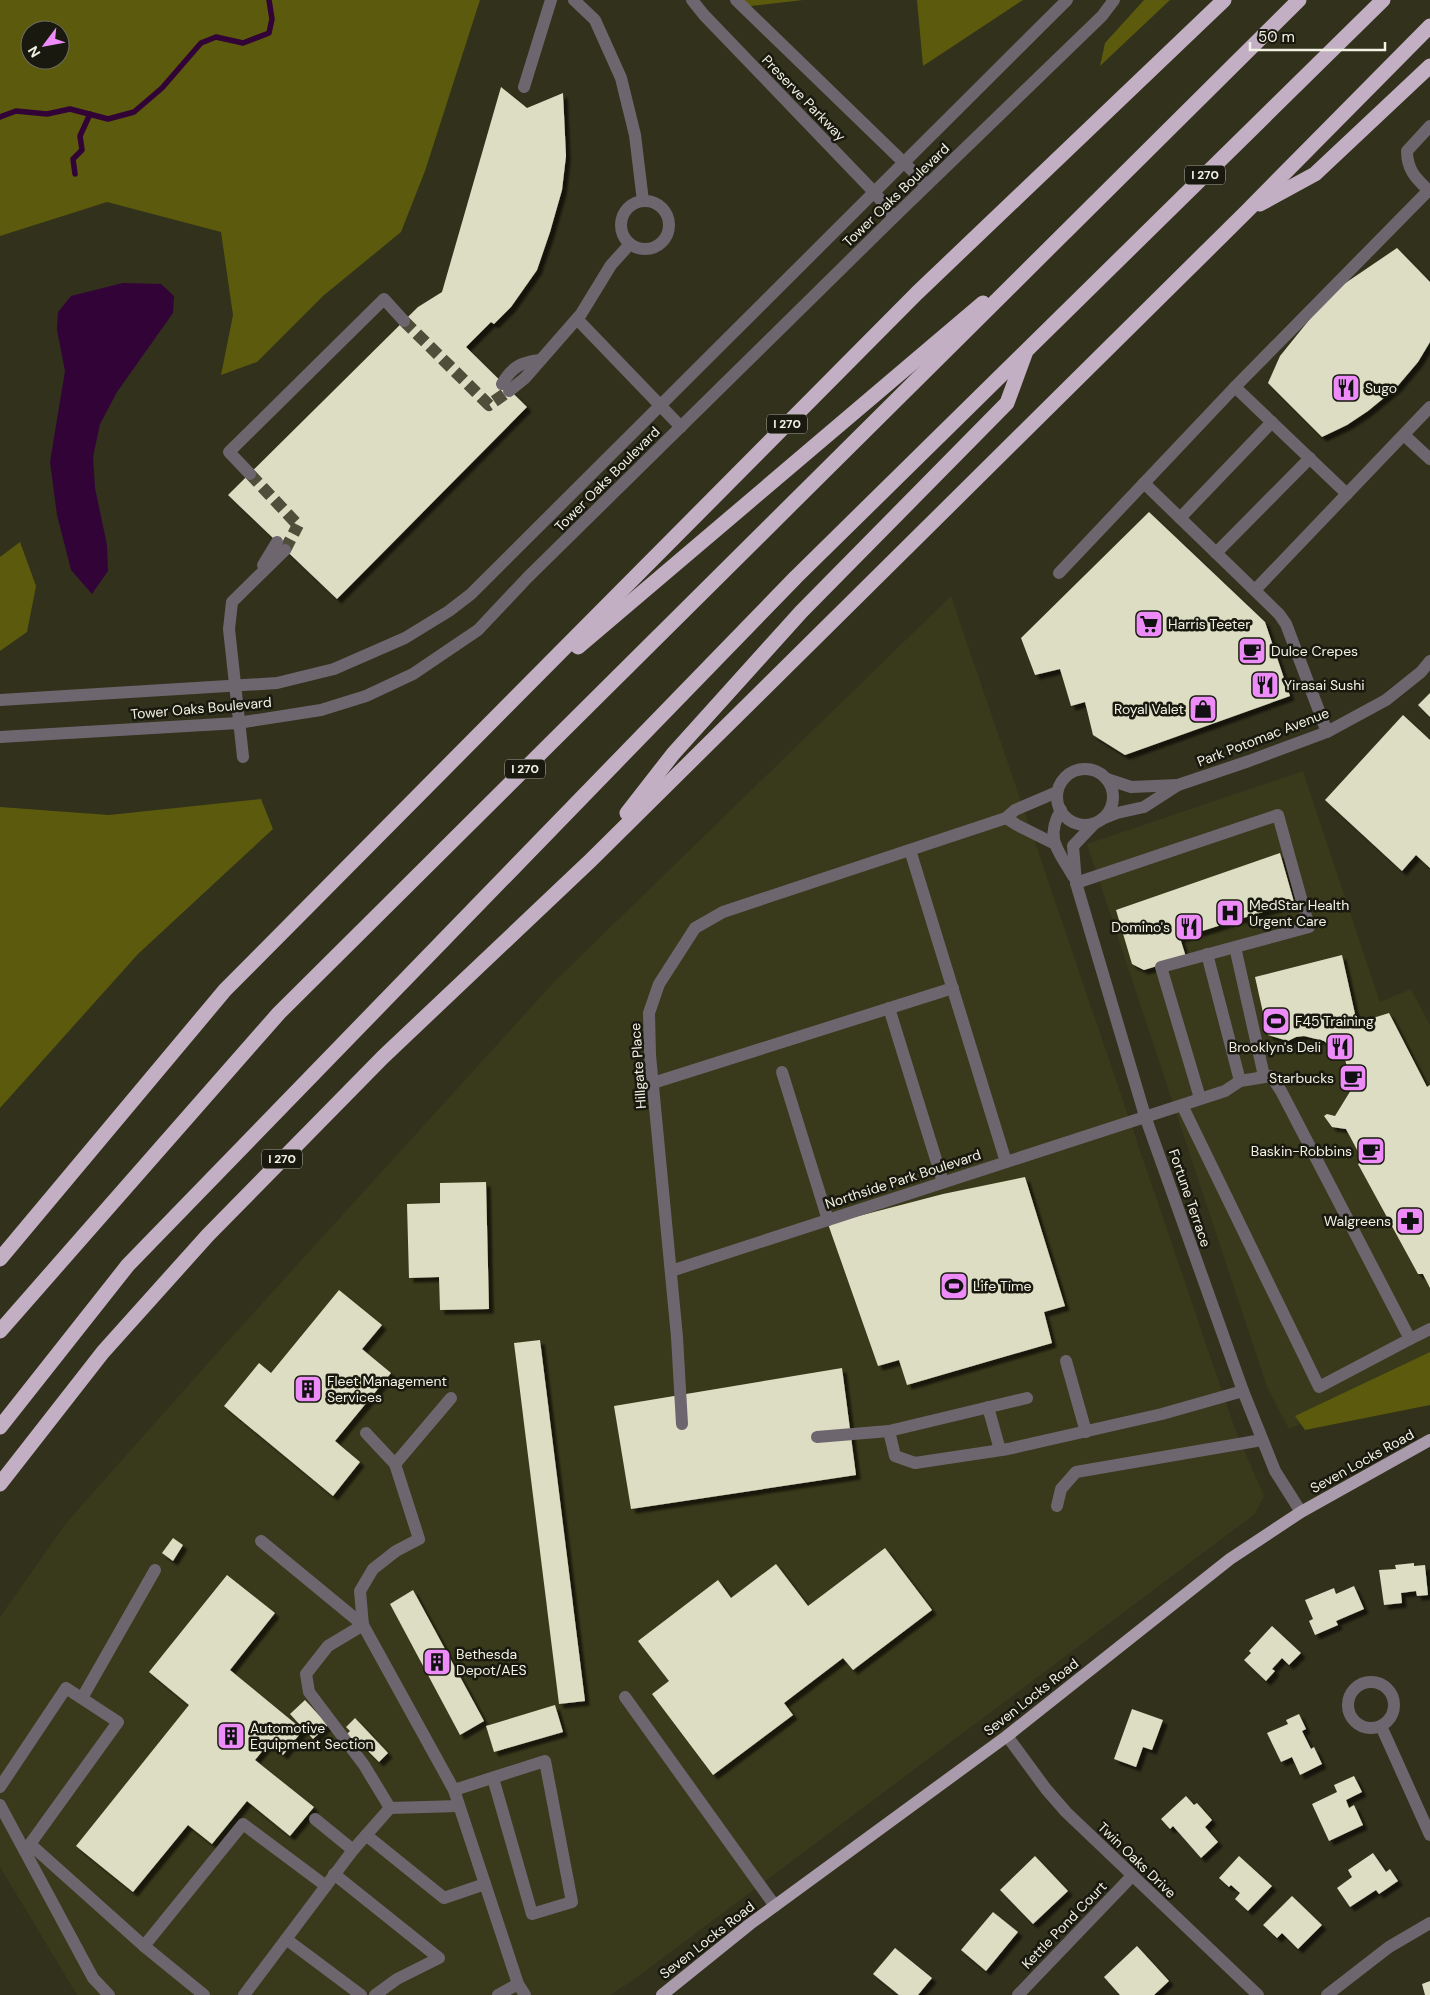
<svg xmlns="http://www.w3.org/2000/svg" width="1430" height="1995" viewBox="0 0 1430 1995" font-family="'DM Sans',sans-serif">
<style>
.built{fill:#39391b}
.green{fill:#5c5a0c;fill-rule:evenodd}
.water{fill:#320337}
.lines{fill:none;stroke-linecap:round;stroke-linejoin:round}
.stream{stroke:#320337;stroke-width:5.5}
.building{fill:#dcddc2;filter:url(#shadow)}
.minor-tunnel{stroke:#4f4e3a;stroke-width:12;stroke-dasharray:12 6;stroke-linecap:butt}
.minor{stroke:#6e666e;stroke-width:12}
.major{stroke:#aa9bac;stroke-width:12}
.highway{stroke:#c2afc4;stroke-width:15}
.labels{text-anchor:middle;stroke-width:5;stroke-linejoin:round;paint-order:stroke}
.shield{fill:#19190f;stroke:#b0b0a4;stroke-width:1}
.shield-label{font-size:12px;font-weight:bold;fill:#f1f1e4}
.street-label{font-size:14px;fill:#f1f1e4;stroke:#19190f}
.poi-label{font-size:14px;fill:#f1f1e4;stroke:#19190f;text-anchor:start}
</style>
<defs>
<filter id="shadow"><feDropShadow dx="4.5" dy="4.5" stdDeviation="1" flood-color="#0009"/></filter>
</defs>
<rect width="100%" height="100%" fill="#32311c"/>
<g class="built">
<path d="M951,596L1235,1429L1264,1496L1255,1514L632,1981L610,1995H77L0,1867V1617L67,1522L209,1362L554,982Z"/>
<path d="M1303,771L1380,1002L1411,989L1430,1025V1363L1289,1429L1267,1387L1087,844Z"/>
</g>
<g class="green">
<path d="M0,0H480L425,171L401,232L323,296L257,362L221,375L233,315L221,232L107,202L0,236ZM30,30H60V60H30Z"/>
<path d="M736,0H803L742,7Z"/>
<path d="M917,0H1023L923,66Z"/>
<path d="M1144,0H1170L1100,66L1105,43Z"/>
<path d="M20,542L36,586L27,632L0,651V557Z"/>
<path d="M261,799L273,829L138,954L0,1108V807L109,815Z"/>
<path d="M1430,1352V1405L1305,1430L1295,1416Z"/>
</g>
<path class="water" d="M123,283L161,284L174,296L173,313L117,392L100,424L93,457L95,488L107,545L108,571L92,594L71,570L57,515L50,462L65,371L57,330L58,312L71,296Z"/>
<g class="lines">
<g class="stream">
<path d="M0,117L16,111L47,114L70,109L108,119L134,112L162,88L201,43L216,37L243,43L269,33L272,19L269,0"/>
<path d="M75,174L73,159L82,150L80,136L90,114"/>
</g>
</g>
<g class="building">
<path d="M501,87L527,108L563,93L566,156L562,190L550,232L537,270L511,307L494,324L491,322L466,347L527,407L337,599L228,495L418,307L442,292Z"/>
<path d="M1397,248L1430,282V342L1418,362L1396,388L1368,411L1347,425L1322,437L1268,383L1280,356L1318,309L1341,286Z"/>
<path d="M1149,512L1265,622L1290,696L1125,755L1093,735L1085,702L1071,706L1060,669L1035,675L1021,638Z"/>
<path d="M1430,693V717L1418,705Z"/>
<path d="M1403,715L1430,740V868L1416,855L1402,871L1325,800Z"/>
<path d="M1280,853L1294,902L1180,938L1186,957L1144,970L1132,964L1116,910Z"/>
<path d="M1342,955L1357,1023L1389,1013L1427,1087L1430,1085V1288L1423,1274H1418L1358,1164L1363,1161L1346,1129L1332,1127L1324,1116L1327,1114L1335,1116L1351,1090L1345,1058L1324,1041L1304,1036L1296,1037L1288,1041L1268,1035L1255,977Z"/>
<path d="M1025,1177L1065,1306L1044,1312L1052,1343L907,1385L899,1360L878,1366L828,1224L943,1194Z"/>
<path d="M486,1182L489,1309L440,1310L439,1277L409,1278L407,1204L440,1203V1183Z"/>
<path d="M339,1290L382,1325L362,1349L391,1373L335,1441L360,1462L333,1496L224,1406L259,1363L271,1373Z"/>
<path d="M540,1340L585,1701L559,1704L514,1343Z"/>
<path d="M842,1368L856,1475L631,1509L614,1406Z"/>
<path d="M173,1538L183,1545L173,1561L162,1553Z"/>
<path d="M885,1548L932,1610L853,1670L843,1658L784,1703L793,1715L713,1775L652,1694L669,1681L638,1641L718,1580L731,1598L776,1564L808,1606Z"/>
<path d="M1414,1563V1566L1425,1565L1428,1595L1417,1596L1416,1591L1401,1593L1402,1603L1384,1605L1379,1570L1396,1569L1395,1565Z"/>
<path d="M227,1575L275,1613L230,1670L303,1730L283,1755L269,1743L255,1760L314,1807L290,1836L247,1801L212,1844L188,1825L133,1892L76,1846L189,1705L149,1672Z"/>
<path d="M1354,1586L1364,1609L1336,1621L1338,1625L1315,1635L1309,1621L1313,1619L1305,1600L1334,1588L1336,1594Z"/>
<path d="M413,1590L484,1721L460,1735L390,1604Z"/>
<path d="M1272,1626L1301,1653L1289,1665L1282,1658L1272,1669L1275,1671L1266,1681L1244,1660L1251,1653L1249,1651Z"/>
<path d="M305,1700L328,1725L313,1739L290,1714Z"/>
<path d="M555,1705L563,1732L494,1752L486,1726Z"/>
<path d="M1132,1709L1163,1720L1152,1750L1143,1747L1136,1767L1114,1759Z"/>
<path d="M1299,1714L1306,1729L1302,1731L1311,1749L1314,1747L1322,1764L1300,1775L1292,1757L1281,1762L1267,1733L1288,1724L1286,1720Z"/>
<path d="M355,1718L388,1753L379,1762L355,1738L352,1741L346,1735L350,1731L346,1727Z"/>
<path d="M1354,1776L1362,1792L1346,1800L1349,1808L1354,1805L1363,1825L1329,1841L1312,1804L1337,1792L1334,1785Z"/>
<path d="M1186,1796L1194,1805L1197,1803L1212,1820L1205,1827L1218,1842L1201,1858L1173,1826L1170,1829L1161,1819Z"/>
<path d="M1373,1853L1386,1872L1390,1869L1398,1881L1379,1894L1376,1890L1350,1907L1337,1888L1352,1877L1348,1870Z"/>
<path d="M1035,1856L1068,1891L1033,1924L1000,1890Z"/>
<path d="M1239,1856L1272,1886L1248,1911L1235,1899L1240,1893L1231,1885L1229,1887L1219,1878Z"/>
<path d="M1292,1896L1322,1925L1298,1949L1282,1933L1277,1938L1263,1925Z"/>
<path d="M993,1912L1018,1932L986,1971L961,1950Z"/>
<path d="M1137,1946L1169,1981L1154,1995H1120L1104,1977Z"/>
<path d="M895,1948L932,1978L918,1995H899L873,1974Z"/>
<path d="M1430,1981V1995H1425L1422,1984Z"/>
</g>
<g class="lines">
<g class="minor-tunnel">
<path d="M404,321L489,405L509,391"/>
<path d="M250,474L298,525"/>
<path d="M285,550L298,525"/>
</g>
<g class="minor">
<path d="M574,0L595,20L621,78L635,135L643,201"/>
<path d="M692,0L704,15L875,193L894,217"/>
<path d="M736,0L927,185"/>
<path d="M524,87L551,0"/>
<path d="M1430,126L1407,151C1407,171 1417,179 1430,192"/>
<circle cx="645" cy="225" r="24"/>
<path d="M577,319L681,427"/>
<path d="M502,384C512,367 521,362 540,360"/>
<path d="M1235,387L1347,494"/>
<path d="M509,391L525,378L581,314L611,265L630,244"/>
<path d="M1404,435L1430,459"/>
<path d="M250,474L229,452L384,299L404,321"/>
<path d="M1144,483L1279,614L1286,624L1327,732"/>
<path d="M1180,518L1272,422"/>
<path d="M1216,553L1310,458"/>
<path d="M263,565L277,542"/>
<path d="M1059,573L1235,387L1428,191"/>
<path d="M1255,590L1430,407"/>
<path d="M0,700L277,683L334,669L405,638L449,611L471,594L1067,0"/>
<path d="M0,737L238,723L321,710L366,696L413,674L478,630L528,577L894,217L1102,16L1114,0"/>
<path d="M243,757L229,629L232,602L285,550"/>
<circle cx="1085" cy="797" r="28"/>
<path d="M1107,779L1131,787L1178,785"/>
<path d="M1061,810C1044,839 1059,851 1073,876"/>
<path d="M1006,818L1017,825L1053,843"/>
<path d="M1102,819L1117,813L1144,807L1178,785L1249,761L1327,732L1386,700L1421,672L1430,661"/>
<path d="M1094,824L1073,846L1076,883L1145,1116L1243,1391L1275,1471L1301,1512"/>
<path d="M910,850L1006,1162"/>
<path d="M1076,883L1278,815L1309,927L1161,967L1200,1098"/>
<path d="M1235,947L1264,1076"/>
<path d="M1207,954L1240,1081"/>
<path d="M889,1008L943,1182"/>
<path d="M782,1072L828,1220"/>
<path d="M653,1083L953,988"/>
<path d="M671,1271L1225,1091L1240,1081L1271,1076L1281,1091L1410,1339L1319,1387L1182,1105"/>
<path d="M1410,1339L1430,1329"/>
<path d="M1066,1361L1086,1432"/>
<path d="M1027,1398L889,1431L895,1456L915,1463L1008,1449L1162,1414L1243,1391"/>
<path d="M988,1407L1000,1450"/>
<path d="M682,1424L677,1337L650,1055L649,1013L659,984L695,928L723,912L1006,818L1015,810L1057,792"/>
<path d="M366,1433L395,1464L419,1539L396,1551L373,1569L360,1591L363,1625L454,1790L518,1984L525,1995"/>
<path d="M817,1437L889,1431"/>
<path d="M395,1464L451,1398"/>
<path d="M1057,1506L1061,1489L1076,1472L1262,1440"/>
<path d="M261,1541L363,1625L328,1646L306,1674L309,1692L364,1765L390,1808L459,1806"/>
<circle cx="1371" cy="1705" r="23"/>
<path d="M625,1697L775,1906"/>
<path d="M82,1698L155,1570"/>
<path d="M1381,1726L1430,1835"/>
<path d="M1007,1736L1046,1789L1066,1812L1258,1995"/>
<path d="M0,1787L66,1688L118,1722L25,1851"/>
<path d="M454,1790L545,1761L572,1902L532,1914L493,1778"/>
<path d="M0,1805L93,1978L109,1995"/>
<path d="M315,1819L353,1850L390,1808"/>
<path d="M366,1835L444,1898L485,1884"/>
<path d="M30,1844L144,1946L204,1995"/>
<path d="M334,1874L439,1958L397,1979L375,1995"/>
<path d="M286,1939L361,1995"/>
<path d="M144,1946L243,1824L326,1886"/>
<path d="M244,1995L353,1850"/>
<path d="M498,1995L518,1984"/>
<path d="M1018,1995L1132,1876"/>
<path d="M1327,1995L1389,1947L1430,1923"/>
</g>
<path class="major" d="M662,1995L750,1924L1007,1736L1230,1559L1301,1512L1430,1440"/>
<g class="highway">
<path d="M1260,204L1315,174L1430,66"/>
<path d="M578,647L983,303"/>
<path d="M627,813L673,754L801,612L1007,403L1025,354"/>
<path d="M0,1259L225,990L917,293L1224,0"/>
<path d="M0,1331L279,1013L1299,0"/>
<path d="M0,1427L128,1265L796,577L1383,0"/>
<path d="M0,1484L103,1352L208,1235L383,1057L591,860L1246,212L1430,26"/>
</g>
</g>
<defs>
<symbol id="restaurant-square" viewBox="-11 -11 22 22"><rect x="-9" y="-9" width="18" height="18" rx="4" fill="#ed8cf9" stroke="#19190f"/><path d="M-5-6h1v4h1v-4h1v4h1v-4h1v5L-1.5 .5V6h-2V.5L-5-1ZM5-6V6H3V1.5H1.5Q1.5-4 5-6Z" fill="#111"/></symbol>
<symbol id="supermarket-square" viewBox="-11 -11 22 22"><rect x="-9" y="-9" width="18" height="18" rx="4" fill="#ed8cf9" stroke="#19190f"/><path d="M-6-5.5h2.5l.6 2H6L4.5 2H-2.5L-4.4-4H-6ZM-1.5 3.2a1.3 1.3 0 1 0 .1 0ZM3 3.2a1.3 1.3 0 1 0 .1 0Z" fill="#111"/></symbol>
<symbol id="cafe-square" viewBox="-11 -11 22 22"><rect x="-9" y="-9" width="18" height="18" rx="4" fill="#ed8cf9" stroke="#19190f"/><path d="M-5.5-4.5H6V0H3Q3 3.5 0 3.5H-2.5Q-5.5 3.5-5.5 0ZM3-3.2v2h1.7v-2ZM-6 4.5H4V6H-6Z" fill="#111"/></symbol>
<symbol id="shop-square" viewBox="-11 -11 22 22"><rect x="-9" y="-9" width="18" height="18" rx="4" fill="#ed8cf9" stroke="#19190f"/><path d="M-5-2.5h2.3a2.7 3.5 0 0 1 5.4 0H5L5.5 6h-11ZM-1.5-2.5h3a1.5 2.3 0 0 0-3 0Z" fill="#111"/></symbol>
<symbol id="hospital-square" viewBox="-11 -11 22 22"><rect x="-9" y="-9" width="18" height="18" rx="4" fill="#ed8cf9" stroke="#19190f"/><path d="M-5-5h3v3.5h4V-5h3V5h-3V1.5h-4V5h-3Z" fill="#111"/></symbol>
<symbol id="stadium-square" viewBox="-11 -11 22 22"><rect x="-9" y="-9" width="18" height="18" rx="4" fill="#ed8cf9" stroke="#19190f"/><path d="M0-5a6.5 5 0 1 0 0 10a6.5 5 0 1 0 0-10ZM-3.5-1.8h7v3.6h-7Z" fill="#111"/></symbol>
<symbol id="pharmacy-square" viewBox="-11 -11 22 22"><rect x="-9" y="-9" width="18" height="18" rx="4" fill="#ed8cf9" stroke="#19190f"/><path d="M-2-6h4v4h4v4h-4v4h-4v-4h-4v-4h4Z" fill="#111"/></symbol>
<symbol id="building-square" viewBox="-11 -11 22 22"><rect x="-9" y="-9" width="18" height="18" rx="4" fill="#ed8cf9" stroke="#19190f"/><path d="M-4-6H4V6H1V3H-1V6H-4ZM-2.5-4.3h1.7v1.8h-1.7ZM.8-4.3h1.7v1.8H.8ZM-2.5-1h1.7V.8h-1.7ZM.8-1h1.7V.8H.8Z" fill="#111"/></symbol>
</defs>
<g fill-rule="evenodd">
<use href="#restaurant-square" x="1330" y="372" width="32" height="32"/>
<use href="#supermarket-square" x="1133" y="608" width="32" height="32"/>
<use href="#cafe-square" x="1236" y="635" width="32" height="32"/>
<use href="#restaurant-square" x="1249" y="669" width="32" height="32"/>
<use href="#shop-square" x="1187" y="693" width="32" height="32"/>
<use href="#hospital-square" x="1214" y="897" width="32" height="32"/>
<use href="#restaurant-square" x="1173" y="911" width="32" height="32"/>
<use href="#stadium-square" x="1260" y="1005" width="32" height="32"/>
<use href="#restaurant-square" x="1324" y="1031" width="32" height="32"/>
<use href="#cafe-square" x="1337" y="1062" width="32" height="32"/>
<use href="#cafe-square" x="1355" y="1135" width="32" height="32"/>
<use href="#pharmacy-square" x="1394" y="1205" width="32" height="32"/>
<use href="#stadium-square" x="938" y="1270" width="32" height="32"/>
<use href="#building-square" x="292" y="1373" width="32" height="32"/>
<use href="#building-square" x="421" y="1646" width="32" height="32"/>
<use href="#building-square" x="215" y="1720" width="32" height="32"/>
</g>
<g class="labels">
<g class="shield">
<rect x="1185" y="165.5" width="40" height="19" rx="4"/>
<rect x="767" y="414.5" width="40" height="19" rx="4"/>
<rect x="505" y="759.5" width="40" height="19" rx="4"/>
<rect x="262" y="1149.5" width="40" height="19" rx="4"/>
</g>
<g class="shield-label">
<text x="1205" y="179">I 270</text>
<text x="787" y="428">I 270</text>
<text x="525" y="773">I 270</text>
<text x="282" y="1163">I 270</text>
</g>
<g class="street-label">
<text transform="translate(804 98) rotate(46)" y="5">Preserve Parkway</text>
<text transform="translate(896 195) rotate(-44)" y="5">Tower Oaks Boulevard</text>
<text transform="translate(607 479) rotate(-45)" y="5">Tower Oaks Boulevard</text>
<text transform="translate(201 708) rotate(-5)" y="5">Tower Oaks Boulevard</text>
<text transform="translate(1263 737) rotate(-21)" y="5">Park Potomac Avenue</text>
<text transform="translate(638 1066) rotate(-94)" y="5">Hillgate Place</text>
<text transform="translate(903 1179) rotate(-18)" y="5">Northside Park Boulevard</text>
<text transform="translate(1190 1198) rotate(71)" y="5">Fortune Terrace</text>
<text transform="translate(1362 1461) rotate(-29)" y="5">Seven Locks Road</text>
<text transform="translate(1031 1697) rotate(-38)" y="5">Seven Locks Road</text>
<text transform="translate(1137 1860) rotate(44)" y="5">Twin Oaks Drive</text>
<text transform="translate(1064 1925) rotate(-46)" y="5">Kettle Pond Court</text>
<text transform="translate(707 1940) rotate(-38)" y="5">Seven Locks Road</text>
</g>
<g class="poi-label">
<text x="1365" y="393">Sugo</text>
<text x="1168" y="629">Harris Teeter</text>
<text x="1271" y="656">Dulce Crepes</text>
<text x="1284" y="690">Yirasai Sushi</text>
<text x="1184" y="714" text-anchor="end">Royal Valet</text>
<text x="1249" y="910">MedStar Health<tspan x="1249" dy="16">Urgent Care</tspan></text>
<text x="1170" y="932" text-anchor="end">Domino's</text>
<text x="1295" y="1026">F45 Training</text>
<text x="1321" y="1052" text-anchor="end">Brooklyn's Deli</text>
<text x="1334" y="1083" text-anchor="end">Starbucks</text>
<text x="1352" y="1156" text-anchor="end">Baskin-Robbins</text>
<text x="1391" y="1226" text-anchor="end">Walgreens</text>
<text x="973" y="1291">Life Time</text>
<text x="327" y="1386">Fleet Management<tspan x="327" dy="16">Services</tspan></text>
<text x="456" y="1659">Bethesda<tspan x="456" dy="16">Depot/AES</tspan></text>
<text x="250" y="1733">Automotive<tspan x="250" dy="16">Equipment Section</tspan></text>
</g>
</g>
<g transform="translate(45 45) rotate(238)"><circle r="24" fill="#19190f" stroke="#6f6f64"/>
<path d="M0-4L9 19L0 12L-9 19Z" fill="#ed8cf9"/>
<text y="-8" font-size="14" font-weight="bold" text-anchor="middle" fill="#f1f1e4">N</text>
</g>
<path d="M1250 42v8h135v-8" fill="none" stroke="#f1f1e4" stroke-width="2.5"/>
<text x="1258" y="42" font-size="15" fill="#f1f1e4" stroke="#19190f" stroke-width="4" paint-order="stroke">50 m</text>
</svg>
